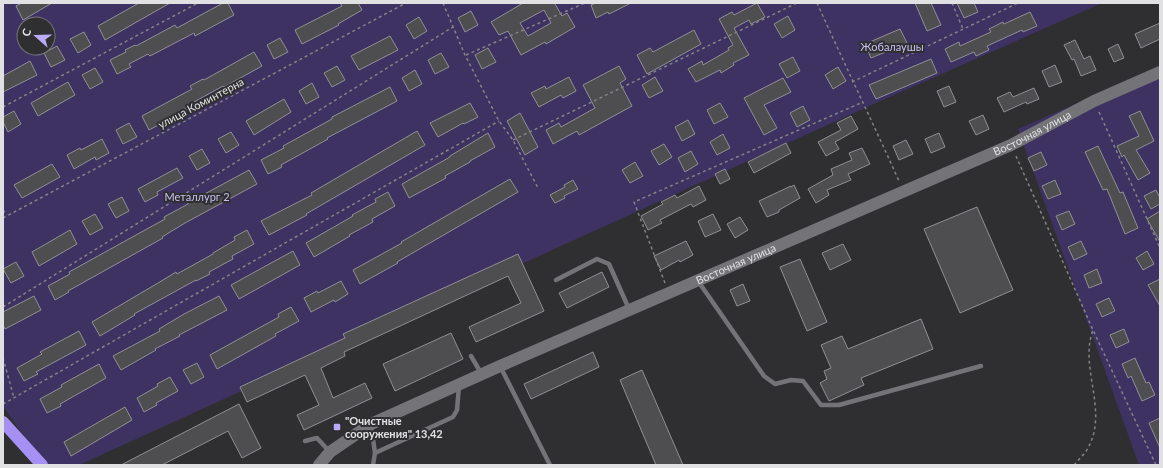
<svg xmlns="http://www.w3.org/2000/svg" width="1163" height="468" viewBox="0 0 1163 468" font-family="Lato,sans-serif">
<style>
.green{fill:#3e3263;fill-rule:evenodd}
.building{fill:#4e4e51;stroke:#909094;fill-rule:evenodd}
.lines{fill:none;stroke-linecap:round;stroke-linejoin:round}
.path{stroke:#838385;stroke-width:1.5;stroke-dasharray:3 3;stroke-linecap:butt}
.lane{stroke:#747478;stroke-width:4.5}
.secondary{stroke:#747478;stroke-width:12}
.highway{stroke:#a690f3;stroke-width:12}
.poi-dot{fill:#baaaf7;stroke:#2f2f32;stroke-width:1.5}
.labels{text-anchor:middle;stroke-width:4;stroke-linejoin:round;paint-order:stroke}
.park-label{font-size:11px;fill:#cac1f2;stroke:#2f2f32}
.street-label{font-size:11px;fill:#e1e0e2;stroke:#2f2f32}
.poi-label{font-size:11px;font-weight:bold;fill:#e1e0e2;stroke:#2f2f32;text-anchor:start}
</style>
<rect width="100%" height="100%" fill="#2f2f32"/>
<g class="green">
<path d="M3,3H1102L867,107L79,465H44L3,406ZM24,24H48V48H24Z"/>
<path d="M1160,67V465H1139L1018,129Z"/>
</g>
<g class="building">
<path d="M22,3H52L23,20L16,6Z"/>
<path d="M139,3H170L105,40L98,26Z"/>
<path d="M223,3H228L234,15L195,36L194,33L150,56L148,54L129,64L131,67L117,74L110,60L126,52L125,50L135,45L136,46L175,25L177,28Z"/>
<path d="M340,3H358L362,10L338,24L339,25L302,44L295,30L342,6Z"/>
<path d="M523,3H556L555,4L562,16L567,13L575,27L546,44L545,42L521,55L508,31L499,35L491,22ZM544,10L551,23L528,36L520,23Z"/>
<path d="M596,3H631L609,14L608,12L596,18L591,5Z"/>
<path d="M757,3L765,17L751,24L749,20L734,28L749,55L733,63L734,65L721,73L720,70L696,82L688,69L702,61L703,65L729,50L728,48L733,45L719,19L732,12L734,15Z"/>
<path d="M915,3H931L941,25L927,31Z"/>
<path d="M957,3H974L978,12L964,18Z"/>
<path d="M471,11L478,25L465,32L458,18Z"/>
<path d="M1030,12L1037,26L1023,32L1022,30L987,46L989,50L976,56L974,52L951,62L945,49L959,42L960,46L991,32L989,29L1003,22L1004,24Z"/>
<path d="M788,16L795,30L782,38L774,24Z"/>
<path d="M419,17L427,31L414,39L406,25Z"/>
<path d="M1160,23V39L1141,48L1135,34Z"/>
<path d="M900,29L907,43L871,58L865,44Z"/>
<path d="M694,30L701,44L647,74L637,55L650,48L653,52Z"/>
<path d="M84,32L91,45L78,53L70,39Z"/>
<path d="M390,36L398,50L359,70L351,56Z"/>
<path d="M280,38L288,52L274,59L267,45Z"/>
<path d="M1075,40L1084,59L1090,56L1096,70L1081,76L1074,59L1072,60L1064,45Z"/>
<path d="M1118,44L1124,58L1114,62L1108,49Z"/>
<path d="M57,46L65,60L51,67L44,53Z"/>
<path d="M488,48L496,62L482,69L475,55Z"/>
<path d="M254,52L262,66L224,87L223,86L185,107L187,110L149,130L142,116L192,89L190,86L203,79L204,80Z"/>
<path d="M441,53L449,67L435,74L428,60Z"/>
<path d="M793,57L800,71L787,78L779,64Z"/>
<path d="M931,59L937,73L876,99L869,85Z"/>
<path d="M30,61L37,75L3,92V76Z"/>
<path d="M1055,65L1062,82L1049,87L1042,71Z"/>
<path d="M337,66L345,80L332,87L324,73Z"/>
<path d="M619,66L626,79L620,83L632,106L579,135L577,131L553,144L546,130L559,123L561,127L595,108L583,85Z"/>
<path d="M838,67L846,81L833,89L825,75Z"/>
<path d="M95,68L103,82L90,89L82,75Z"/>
<path d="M415,70L422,84L409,91L402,78Z"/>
<path d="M569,77L576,91L563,98L561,95L539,107L531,93L545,86L546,89Z"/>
<path d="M655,77L663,91L649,98L642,85Z"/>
<path d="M783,78L791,92L764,105L777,128L764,135L744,98Z"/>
<path d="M68,82L75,95L38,116L31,103Z"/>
<path d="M312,83L319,97L306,104L299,91Z"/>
<path d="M949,86L956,102L944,107L937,91Z"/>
<path d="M390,87L397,101L327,138L328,139L281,165L282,167L268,174L261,160L284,148L283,146L332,119V117Z"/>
<path d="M1034,88L1039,99L1027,104L1026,102L1004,112L997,98L1010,92L1013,97Z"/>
<path d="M284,99L291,112L254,135L246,121Z"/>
<path d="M470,103L478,117L464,124L463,123L438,137L430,123Z"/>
<path d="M720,103L728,117L714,124L707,110Z"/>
<path d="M803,106L810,120L797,127L790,113Z"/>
<path d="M14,111L21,124L8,132L3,122V117Z"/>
<path d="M1140,111L1154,141L1136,150L1150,173L1138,180L1124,155L1122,157L1117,146L1139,136L1129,116Z"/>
<path d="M520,113L538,147L525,155L507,121Z"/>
<path d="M983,115L989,129L976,135L969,121Z"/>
<path d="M851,116L858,129L835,142L839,149L826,156L818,142L841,130L837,123Z"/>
<path d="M688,120L695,134L682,141L675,127Z"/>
<path d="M129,123L137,137L123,144L116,130Z"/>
<path d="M417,131L425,145L306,214L307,215L269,235L261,221L312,195L311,193Z"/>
<path d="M231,132L239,145L226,153L218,139Z"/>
<path d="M488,133L495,147L470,161V162L445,176L446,178L409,198L402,184L450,157V156Z"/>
<path d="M939,133L945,147L931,153L925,139Z"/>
<path d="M723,134L730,148L717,155L710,142Z"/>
<path d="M102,139L109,153L96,160L95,157L74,169L67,155L80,148L81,150Z"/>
<path d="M906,140L913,154L899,160L893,146Z"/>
<path d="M786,143L791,153L754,173L748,162Z"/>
<path d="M664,144L672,157L659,165L651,151Z"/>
<path d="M1098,146L1120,193L1123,192L1138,228L1125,234L1107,189L1103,190L1085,152Z"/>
<path d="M862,148L870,164L848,174L851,180L827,190L829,195L816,203L808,189L833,175L831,169L852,160L849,153Z"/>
<path d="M202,149L210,163L197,170L189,156Z"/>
<path d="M691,151L698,164L685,172L678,158Z"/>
<path d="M1041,152L1047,165L1034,171L1028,158Z"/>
<path d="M635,162L643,176L630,183L622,170Z"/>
<path d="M52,164L60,177L22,198L14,185Z"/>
<path d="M177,168L183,178L157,192L158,195L145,202L138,189Z"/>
<path d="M725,169L730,179L720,184L715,174Z"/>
<path d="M249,170L257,184L185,223L162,237L163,238L68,291L69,292L55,300L48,286L70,274L69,272L165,219L164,217L188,204V203Z"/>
<path d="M510,179L518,192L397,262L398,263L360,284L353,270L402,243L401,242Z"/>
<path d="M573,180L578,189L564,196L565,198L555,203L550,195L565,187L564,185Z"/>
<path d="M1055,180L1061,194L1048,199L1042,186Z"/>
<path d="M794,185L800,198L779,210V212L767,217L759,201L791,186V187Z"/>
<path d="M699,186L706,200L693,207L691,204L660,220L662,223L648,230L641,216L663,204L661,202L675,195L677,198Z"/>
<path d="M1156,190L1160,198V204L1151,209L1144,196Z"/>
<path d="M388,192L395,206L372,219L373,222L349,235L350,236L314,257L306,243L353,216L352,215L376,202L375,199Z"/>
<path d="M122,197L129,211L116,218L108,204Z"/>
<path d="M977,207L1013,290L960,313L924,229Z"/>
<path d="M1069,211L1075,224L1062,230L1056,216Z"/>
<path d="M1160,211V242L1147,219Z"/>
<path d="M95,214L103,228L90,235L82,221Z"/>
<path d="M713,214L721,230L705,237L698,221Z"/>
<path d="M740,217L748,230L735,238L727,224Z"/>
<path d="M70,230L77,244L39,266L32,252Z"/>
<path d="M247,230L254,244L232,256L233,259L209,272L210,274L196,281V280L134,314L135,315L100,336L92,322L163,280L176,272L177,274L213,254V253L235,240L234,237Z"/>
<path d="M686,241L693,255L680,262L679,260L661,270L654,256Z"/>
<path d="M1081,241L1087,254L1074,260L1068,247Z"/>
<path d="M843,244L851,260L830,270L822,253Z"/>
<path d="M293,251L300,265L239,299L231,285Z"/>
<path d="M1147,251L1154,264L1143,270L1136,258Z"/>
<path d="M518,254L544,311L476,342L469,327L521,303L508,276L344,352L345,356L321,368L333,398L365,383L372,398L304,430L297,415L319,405L305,375L247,402L240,387L345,338L343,334Z"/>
<path d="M800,259L827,322L807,331L780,267Z"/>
<path d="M16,262L24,276L11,283L3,269Z"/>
<path d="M1097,269L1102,283L1089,288L1084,275Z"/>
<path d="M602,272L609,287L567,308L559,293Z"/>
<path d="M1160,279V306L1148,285Z"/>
<path d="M341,281L348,294L335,302L334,300L311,312L304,298L317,291L318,293Z"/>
<path d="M743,284L750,301L737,306L730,290Z"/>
<path d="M34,296L41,310L5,329L3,325V312Z"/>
<path d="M219,296L227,310L179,335L180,336L155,349L156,350L121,370L113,356L160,331L159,329L184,314Z"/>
<path d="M1109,298L1115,311L1102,317L1096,304Z"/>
<path d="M291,307L299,321L275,334L276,336L217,369L210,355L279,317L278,314Z"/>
<path d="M921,319L933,349L861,378L864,385L829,401L820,383L827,379L824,371L831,368L821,345L842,336L848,349Z"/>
<path d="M1124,329L1129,342L1116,348L1110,335Z"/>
<path d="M79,331L86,345L36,372L38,374L24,381L17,368L42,354L40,352Z"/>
<path d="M451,333L463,359L395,391L383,364Z"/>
<path d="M593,352L599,367L531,399L524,384Z"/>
<path d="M1135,358L1146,383L1149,382L1155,395L1142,401L1131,376L1128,378L1122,364Z"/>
<path d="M197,363L204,377L191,384L183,370Z"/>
<path d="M99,364L106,378L60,404L61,406L47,413L40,399L62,387L61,385Z"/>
<path d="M642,370L683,465H656L620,380Z"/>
<path d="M170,377L178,391L156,403L157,405L144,412L137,398L158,386L157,384Z"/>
<path d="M239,404L261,448L242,458L228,431L162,465H121Z"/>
<path d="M125,407L132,420L71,456L64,442Z"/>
<path d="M1160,418V448L1149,423Z"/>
</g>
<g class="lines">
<g class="path">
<path d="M443,3L465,55L499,121L513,140L538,188"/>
<path d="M817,3C844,63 872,121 899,181"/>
<path d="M952,3L963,29"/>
<path d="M466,55L585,3"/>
<path d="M852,82L1018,3"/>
<path d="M3,107L198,3"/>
<path d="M1099,112L1160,248"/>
<path d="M513,140L797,3"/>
<path d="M1016,156L1093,330L1156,465"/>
<path d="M3,210L7,215"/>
<path d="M3,218L406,3"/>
<path d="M665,283L634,202L863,102"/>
<path d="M3,307L453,27"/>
<path d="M3,358L14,398"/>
<path d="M3,404L499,121"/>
<path d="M1074,465C1079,459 1086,453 1089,446C1108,409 1079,367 1093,330"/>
</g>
<g class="lane">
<path d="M556,280L597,259L609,264L629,309"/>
<path d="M698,281L764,376L775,384L791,380L803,381L821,405H839L981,366"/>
<path d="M471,356L481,373"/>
<path d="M500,366L550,465"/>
<path d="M371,425L375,453L373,465"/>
<path d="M305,441L317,438L329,451"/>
<path d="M375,453L453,417L457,410L459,386"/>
</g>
<path class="secondary" id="s1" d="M319,465L330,452L371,424L500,366L1011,145L1094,101L1160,72"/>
<path class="highway" d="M3,422L42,465"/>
</g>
<rect class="poi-dot" x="333" y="423" width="8" height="8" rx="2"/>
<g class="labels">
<g class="park-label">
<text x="892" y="51">Жобалаушы</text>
<text x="197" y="201">Металлург 2</text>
</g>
<g class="street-label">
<text transform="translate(201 103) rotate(-28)" y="4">улица Коминтерна</text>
<text dy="4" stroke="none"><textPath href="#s1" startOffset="789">Восточная улица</textPath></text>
<text dy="4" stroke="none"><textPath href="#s1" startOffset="465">Восточная улица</textPath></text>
</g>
<g class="poi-label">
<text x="345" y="425">"Очистные<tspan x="345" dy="13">сооружения" 13,42</tspan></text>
</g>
</g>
<rect width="1163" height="468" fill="none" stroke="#e1e0e2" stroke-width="8"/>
<g transform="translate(36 36) rotate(290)"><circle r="19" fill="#2f2f32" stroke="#767678"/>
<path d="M0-3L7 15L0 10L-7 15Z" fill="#baaaf7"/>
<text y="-6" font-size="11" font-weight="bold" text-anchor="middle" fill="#e1e0e2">С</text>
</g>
</svg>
